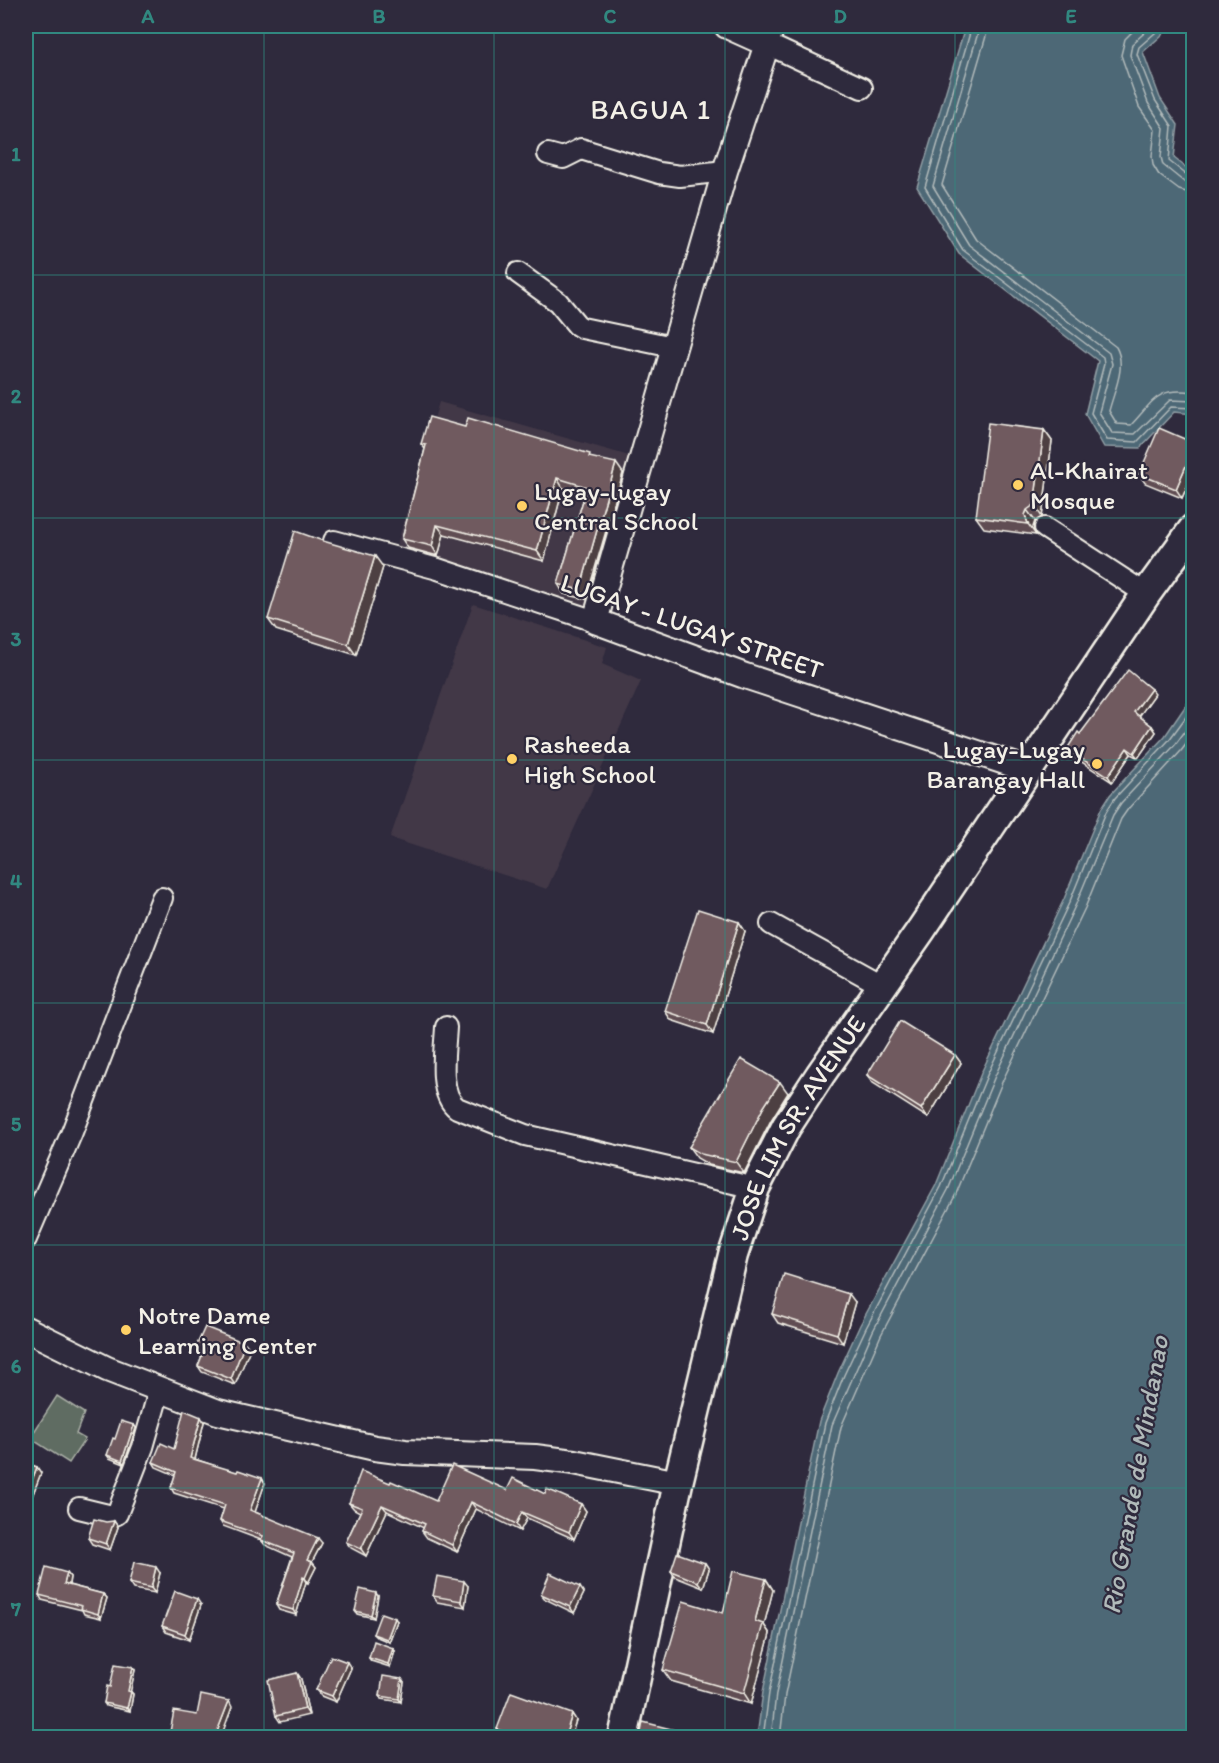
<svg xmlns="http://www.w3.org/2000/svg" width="1219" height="1763" viewBox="0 0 1219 1763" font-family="Itim,sans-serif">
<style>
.built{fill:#423847}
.green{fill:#5e6c62;stroke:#a9aea5;stroke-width:1.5}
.water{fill:#4d6776;stroke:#909ea4;stroke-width:1.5}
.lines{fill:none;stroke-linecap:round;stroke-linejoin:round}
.shore{stroke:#b1baba;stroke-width:1.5}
.minor-casing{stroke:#f4f1e8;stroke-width:24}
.tertiary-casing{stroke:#f4f1e8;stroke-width:28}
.secondary-casing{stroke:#f4f1e8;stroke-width:33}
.minor{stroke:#2f2a3d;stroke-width:20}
.tertiary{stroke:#2f2a3d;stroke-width:24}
.secondary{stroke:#2f2a3d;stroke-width:28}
.wall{fill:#604d52;stroke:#f4f1e8;stroke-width:1.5}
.shaded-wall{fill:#4e3f42;stroke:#f4f1e8;stroke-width:1.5}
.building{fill:#705a5f;stroke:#f4f1e8;stroke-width:1.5}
.grid{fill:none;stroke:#318880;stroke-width:1.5;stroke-opacity:0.55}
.poi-dot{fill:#ffd166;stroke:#2f2a3d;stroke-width:2}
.labels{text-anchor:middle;stroke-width:4.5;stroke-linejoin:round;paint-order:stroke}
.poi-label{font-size:26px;fill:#f4f1e8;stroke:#2f2a3d;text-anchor:start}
.street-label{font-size:26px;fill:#f4f1e8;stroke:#2f2a3d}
.water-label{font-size:27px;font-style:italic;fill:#b1baba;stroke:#2f2a3d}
.quarter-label{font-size:28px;letter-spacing:1.5px;fill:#f4f1e8;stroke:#2f2a3d}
.neatline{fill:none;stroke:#318880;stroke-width:2}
.grid-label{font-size:20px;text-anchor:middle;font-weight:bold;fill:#318880}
</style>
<rect width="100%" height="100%" fill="#2f2a3d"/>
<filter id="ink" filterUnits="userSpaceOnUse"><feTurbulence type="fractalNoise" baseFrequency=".0167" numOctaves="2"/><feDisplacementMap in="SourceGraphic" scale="12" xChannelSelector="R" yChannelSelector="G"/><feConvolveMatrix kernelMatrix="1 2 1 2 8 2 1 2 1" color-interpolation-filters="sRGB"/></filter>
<g filter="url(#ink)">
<g class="built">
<path d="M439,402L647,461L606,618L395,551Z"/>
<path d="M473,604L607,647L602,664L641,681L547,889L390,838Z"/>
</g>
<path class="green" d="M57,1396L84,1413L76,1434L85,1439L69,1463L30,1438Z"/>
<g class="water">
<path d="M967,26H1172L1143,52L1160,98L1178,125L1174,158L1193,173V414L1174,412L1140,448L1104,447L1085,414L1098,361L959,254L917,187L963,34Z"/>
<path d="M1193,695V1737H757L763,1692L819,1421L838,1373L860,1325L936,1185L982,1071L1064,899L1101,809L1110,795L1165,736Z"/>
</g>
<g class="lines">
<g class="shore">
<path d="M972,26L925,187L963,250L1103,357L1104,364L1091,413L1107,440L1137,442L1171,407L1194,408"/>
<path d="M980,26L933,186L969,245L1109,353L1112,364L1099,412L1112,433L1135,434L1170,400L1194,401"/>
<path d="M989,26L942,185L976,239L1116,347C1127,366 1114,391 1109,411L1117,424L1131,425C1155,400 1156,387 1194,392"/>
<path d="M1138,26L1125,39L1121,55L1139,107L1155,130L1152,156L1153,165L1159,175L1179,190L1194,194"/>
<path d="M1152,26L1132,44L1130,55L1148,103L1164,128L1161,157L1163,165L1184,182L1194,185"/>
<path d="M1163,26L1139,47L1137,54L1155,100L1172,126L1169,161L1188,176L1194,177"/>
<path d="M763,1738L769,1693L825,1423L844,1375L866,1328L941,1187L988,1073L1070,901L1106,812L1115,798L1169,740L1194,706"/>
<path d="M771,1738L776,1694L832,1425L873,1331L948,1190L995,1076L1076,904L1113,815L1121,803L1175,745L1194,719"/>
<path d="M780,1738L785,1695L841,1427L881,1335L956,1194L1003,1080L1085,908L1121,819L1128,809L1181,751L1194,734"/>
</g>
<defs>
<g id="minor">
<path d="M775,26L767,44L862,88"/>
<path d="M548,154L563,158L581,149L659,173L680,176L725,171"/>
<path d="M518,273L558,302L577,325L582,328L673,347"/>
<path d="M1045,528L1146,594"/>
<path d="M334,541L438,569L595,621"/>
<path d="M771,924L883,986"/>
<path d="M446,1027C445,1050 437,1093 457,1108L525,1135L755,1188"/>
<path d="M26,1239L72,1132L162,898"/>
<path d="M79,1508L112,1516L117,1514L143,1447L159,1391"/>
</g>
<g id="tertiary">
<path d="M727,26L767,44L725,171L595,621L745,676L1029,770"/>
<path d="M26,1329L107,1369L218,1412L375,1448L405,1452L535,1457L574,1462L678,1483"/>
</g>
<g id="secondary">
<path id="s1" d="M623,1738L678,1483L733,1255L755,1188L786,1127L820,1075L921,930L1146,594L1194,528"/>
</g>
</defs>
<use href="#minor" class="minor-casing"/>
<use href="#tertiary" class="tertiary-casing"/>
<use href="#secondary" class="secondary-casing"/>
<use href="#minor" class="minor"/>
<use href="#tertiary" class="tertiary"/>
<use href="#secondary" class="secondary"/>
</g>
<g class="wall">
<path d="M465,427L592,458L623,473L586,599L564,594L558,584L585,494L563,488L544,561L444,534L438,556L408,548L402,539L425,449L421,444Z"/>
<path d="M1044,430L1052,441L1042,517L1035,521L1033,527L1036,535L984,528L976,517Z"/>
<path d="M1194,443V470L1182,498L1145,483L1139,474Z"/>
<path d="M383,567L356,655L276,630L268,619Z"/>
<path d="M1155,694L1139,716L1152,726L1156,732L1138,758L1131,754L1112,782L1071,755L1067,749L1080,734Z"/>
<path d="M739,922L745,931L713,1034L671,1020L665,1011Z"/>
<path d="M955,1055L961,1063L928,1118L873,1083L867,1075Z"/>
<path d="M788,1093L771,1120L744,1173L709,1165L697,1158L689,1147Z"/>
<path d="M855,1302L843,1343L778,1323L772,1314Z"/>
<path d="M245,1343L250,1349L235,1385L202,1372L198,1366L202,1356L200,1355L195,1349Z"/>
<path d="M204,1422L195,1459L265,1483L255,1512L322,1543L312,1562L316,1567L308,1583L306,1582L296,1615L279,1610L276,1605L292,1557L265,1545L261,1540L223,1526L220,1521L224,1509L174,1493L171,1488L175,1475L156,1467L153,1462L174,1449Z"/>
<path d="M134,1425L136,1428L124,1464L109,1458L107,1455Z"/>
<path d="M26,1463L37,1467L41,1473L31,1499L26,1496Z"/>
<path d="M507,1490L545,1494L581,1504L586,1511L574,1539L527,1518L520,1531L476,1509L457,1552L427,1538L422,1531L424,1528L387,1511L366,1556L351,1548L346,1542L360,1512L354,1509L349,1503L436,1501Z"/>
<path d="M114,1521L118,1527L110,1550L92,1544L88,1538Z"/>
<path d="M705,1563L709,1569L703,1588L675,1577L671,1571Z"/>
<path d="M67,1573L70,1577L69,1585L103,1594L107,1598L101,1618L84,1614L82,1610L42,1600L39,1595Z"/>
<path d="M160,1573L155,1593L133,1589L129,1583Z"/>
<path d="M766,1579L773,1590L764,1625L770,1634L751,1704L671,1681L663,1670L723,1613Z"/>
<path d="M468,1586L465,1607L437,1602L433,1596Z"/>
<path d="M584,1593L574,1613L545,1599L541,1594Z"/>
<path d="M378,1596L374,1618L357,1614L355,1611Z"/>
<path d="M201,1605L189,1640L166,1632L162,1626Z"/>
<path d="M397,1621L389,1642L375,1636L373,1634Z"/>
<path d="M395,1651L390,1667L371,1661L369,1658Z"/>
<path d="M133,1667L135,1670L130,1691L133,1694L130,1711L106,1706L104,1703L110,1687Z"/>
<path d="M351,1668L336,1702L321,1696L316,1690Z"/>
<path d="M297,1673L301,1679L309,1715L280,1722L276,1716Z"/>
<path d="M402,1679L404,1682L401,1702L382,1699L380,1696Z"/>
<path d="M572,1714L576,1720L571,1737H508L501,1735L497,1729Z"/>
</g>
<g class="shaded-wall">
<path d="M1044,430L1052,441L1042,517L1034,505Z"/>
<path d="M1194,447V470L1182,498L1176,489Z"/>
<path d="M616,463L623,473L586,599L580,590Z"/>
<path d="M557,478L563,488L544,561L537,551Z"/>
<path d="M1027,510L1035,521L1033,527L1036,535L1028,524L1025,515Z"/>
<path d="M437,525L444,534L438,556L432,546Z"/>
<path d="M375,556L383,567L356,655L348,644Z"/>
<path d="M1151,689L1155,694L1138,718L1134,712Z"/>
<path d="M1152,726L1156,732L1138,758L1134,753Z"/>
<path d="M1127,748L1131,754L1112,782L1108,776Z"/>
<path d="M739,922L745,931L713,1034L707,1025Z"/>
<path d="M955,1055L961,1063L928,1118L921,1109Z"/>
<path d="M780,1082L788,1093L771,1120L744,1173L736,1162L763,1108Z"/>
<path d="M849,1294L855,1302L843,1343L837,1334Z"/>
<path d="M245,1343L250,1349L235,1385L231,1379Z"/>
<path d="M201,1417L204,1422L194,1463L190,1458Z"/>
<path d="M134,1425L136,1428L124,1464L122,1461Z"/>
<path d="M37,1467L41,1473L31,1499L27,1493Z"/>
<path d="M262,1478L265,1483L254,1515L250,1510Z"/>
<path d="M471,1502L476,1509L457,1552L452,1545Z"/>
<path d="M581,1504L586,1511L574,1539L569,1532Z"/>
<path d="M382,1505L387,1511L366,1556L361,1549Z"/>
<path d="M522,1512L527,1518L520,1531L516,1524Z"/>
<path d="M114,1521L118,1527L110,1550L106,1544Z"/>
<path d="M318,1538L322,1543L312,1562L316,1567L308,1583L305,1578L307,1560Z"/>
<path d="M705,1563L709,1569L703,1588L698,1582Z"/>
<path d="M156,1567L160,1573L155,1593L151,1588Z"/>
<path d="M67,1573L70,1577L68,1589L64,1584Z"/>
<path d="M303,1577L306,1582L296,1615L293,1610Z"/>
<path d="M766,1579L773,1590L764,1625L770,1634L751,1704L744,1693L755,1621Z"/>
<path d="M464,1581L468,1586L465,1607L461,1601Z"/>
<path d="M580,1587L584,1593L574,1613L570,1607Z"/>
<path d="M376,1593L378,1596L374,1618L371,1615Z"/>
<path d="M103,1594L107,1598L101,1618L98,1614Z"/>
<path d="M197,1599L201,1605L189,1640L185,1634Z"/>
<path d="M395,1618L397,1621L389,1642L387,1639Z"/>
<path d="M393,1648L395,1651L390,1667L388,1664Z"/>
<path d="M347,1662L351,1668L336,1702L332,1696Z"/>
<path d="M133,1667L135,1670L130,1694L128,1691Z"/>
<path d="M297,1673L301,1679L309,1715L305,1709Z"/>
<path d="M402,1679L404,1682L401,1702L399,1699Z"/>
<path d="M131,1692L133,1694L130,1711L127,1708Z"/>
<path d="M229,1701L232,1707L221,1737H215Z"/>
<path d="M572,1714L576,1720L571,1737H565Z"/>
</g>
<g class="building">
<path d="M429,417L465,427L468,418L590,454L589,457L616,463L580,590L558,584L587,487L557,478L537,551L437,525L432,546L402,539L426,445L421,444Z"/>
<path d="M988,423L1044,430L1034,505L1027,510L1025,515L1028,524L976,517Z"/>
<path d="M1159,428L1194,443V447L1176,489L1139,474Z"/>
<path d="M295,531L323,541L375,556L348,644L268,619Z"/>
<path d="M1128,670L1151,689L1134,712L1152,726L1134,753L1127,748L1108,776L1067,749L1078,732L1080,734Z"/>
<path d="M698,909L739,922L707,1025L665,1011Z"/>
<path d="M900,1021L955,1055L921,1109L867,1075Z"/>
<path d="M741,1059L780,1082L763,1108L736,1162L701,1154L689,1147Z"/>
<path d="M784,1274L849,1294L837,1334L772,1314Z"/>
<path d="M205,1327L245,1343L231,1379L198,1366L203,1353L195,1349Z"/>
<path d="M184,1410L201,1417L190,1458L237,1472L238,1470L262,1478L250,1510L318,1538L307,1560L312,1562L305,1578L303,1577L293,1610L276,1605L294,1553L261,1540L263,1536L220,1521L225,1505L171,1488L176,1472L153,1462L161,1443L174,1449Z"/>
<path d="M121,1421L134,1425L122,1461L107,1455L113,1438L115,1439Z"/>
<path d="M26,1463L37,1467L27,1493L26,1492Z"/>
<path d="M452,1465L507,1490L513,1478L545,1494L547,1489L581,1504L569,1532L522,1512L516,1524L471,1502L452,1545L422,1531L425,1524L382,1505L361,1549L346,1542L362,1508L349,1503L361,1471L390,1483L391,1481L436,1501Z"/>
<path d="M94,1519L106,1522L114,1521L106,1544L88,1538Z"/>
<path d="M677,1553L705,1563L698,1582L671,1571Z"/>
<path d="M134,1562L156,1567L151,1588L129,1583Z"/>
<path d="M46,1567L67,1573L64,1584L103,1594L98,1614L81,1609L82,1606L39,1595Z"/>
<path d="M733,1571L766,1579L755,1621L763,1624L744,1693L663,1670L683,1601L723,1613Z"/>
<path d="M550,1573L580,1587L570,1607L541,1594Z"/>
<path d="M437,1576L464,1581L461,1601L433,1596Z"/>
<path d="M360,1589L376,1593L371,1615L355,1611Z"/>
<path d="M175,1591L197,1599L185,1634L162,1626Z"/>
<path d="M381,1613L395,1618L387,1639L373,1634Z"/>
<path d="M374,1641L393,1648L388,1664L369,1658Z"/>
<path d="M331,1656L347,1662L332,1696L316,1690Z"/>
<path d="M115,1664L133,1667L128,1691L131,1692L127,1708L104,1703L107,1686L110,1687Z"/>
<path d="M297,1673L305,1709L276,1716L268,1680Z"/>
<path d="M383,1676L402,1679L399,1699L380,1696Z"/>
<path d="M511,1692L572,1714L565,1737H518L497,1729Z"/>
<path d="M201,1695L229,1701L215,1737H169L174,1711L197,1715Z"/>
<path d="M643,1722L687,1733L685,1737H640Z"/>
<path d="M72,1736L89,1737H71Z"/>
</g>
</g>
<path class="grid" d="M264,26V1738M494,26V1738M725,26V1738M955,26V1738M26,275H1194M26,518H1194M26,760H1194M26,1003H1194M26,1245H1194M26,1488H1194"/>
<g class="poi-dot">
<circle cx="1018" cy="485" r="6"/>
<circle cx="522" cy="506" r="6"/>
<circle cx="512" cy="759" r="6"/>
<circle cx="1097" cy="764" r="6"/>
<circle cx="126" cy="1330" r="6"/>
</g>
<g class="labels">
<g class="poi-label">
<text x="1030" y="479">Al-Khairat<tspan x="1030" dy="30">Mosque</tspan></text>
<text x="534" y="500">Lugay-lugay<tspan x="534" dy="30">Central School</tspan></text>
<text x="524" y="753">Rasheeda<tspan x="524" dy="30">High School</tspan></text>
<text x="1085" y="758" text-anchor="end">Lugay-Lugay<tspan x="1085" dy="30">Barangay Hall</tspan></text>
<text x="138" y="1324">Notre Dame<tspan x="138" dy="30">Learning Center</tspan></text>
</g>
<g class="street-label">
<text transform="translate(692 626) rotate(19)" y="9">LUGAY - LUGAY STREET</text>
<text dy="9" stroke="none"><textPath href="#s1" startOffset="639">JOSE LIM SR. AVENUE</textPath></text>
</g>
<g class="water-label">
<text transform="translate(1135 1475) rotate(-80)" y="9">Rio Grande de Mindanao</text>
</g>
<g class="quarter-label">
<text x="651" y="119">BAGUA 1</text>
</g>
</g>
<rect width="1219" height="1763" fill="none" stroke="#2f2a3d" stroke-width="66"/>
<rect x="33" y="33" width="1153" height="1697" class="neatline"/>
<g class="grid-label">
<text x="148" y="23">A</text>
<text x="379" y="23">B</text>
<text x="610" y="23">C</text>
<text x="840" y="23">D</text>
<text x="1071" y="23">E</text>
<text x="16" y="161">1</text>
<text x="16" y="403">2</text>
<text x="16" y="646">3</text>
<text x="16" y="888">4</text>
<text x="16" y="1131">5</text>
<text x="16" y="1373">6</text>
<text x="16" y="1616">7</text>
</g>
</svg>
